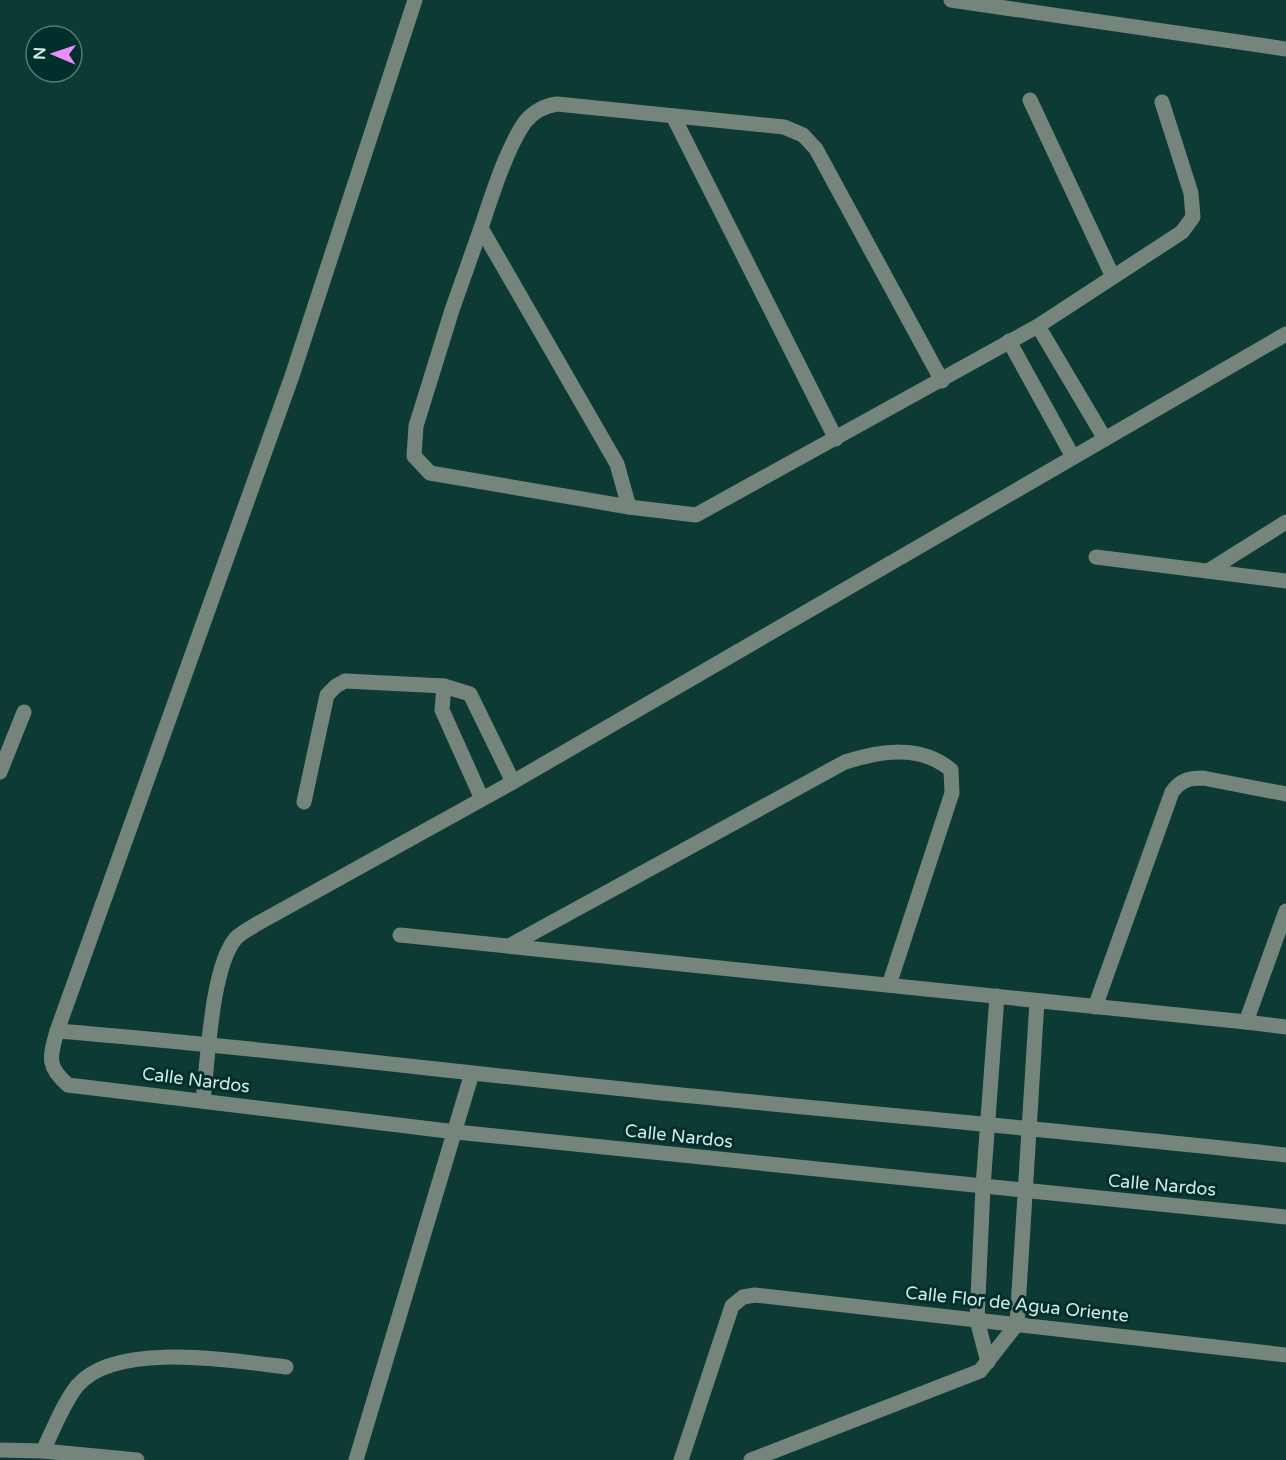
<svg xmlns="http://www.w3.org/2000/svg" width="1286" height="1460" viewBox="0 0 1286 1460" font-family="'Varela Round',sans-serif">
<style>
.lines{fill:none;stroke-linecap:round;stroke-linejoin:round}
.minor{stroke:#76857c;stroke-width:15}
.labels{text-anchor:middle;stroke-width:6;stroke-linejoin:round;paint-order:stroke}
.street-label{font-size:18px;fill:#d3e9e6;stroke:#01302c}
</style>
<rect width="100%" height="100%" fill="#0e3a36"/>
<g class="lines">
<g class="minor">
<path d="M415,0L292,376L57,1031C50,1057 46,1066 68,1085L456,1132L1286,1217"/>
<path d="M951,0L1286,49"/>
<path d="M1030,100L1113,277"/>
<path d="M673,116L836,439"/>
<path d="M481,228L452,310L416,426L414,456L430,473L629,507L696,515L1038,326L1182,232L1193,217L1191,193L1162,102"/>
<path d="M1038,326L1105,439"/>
<path d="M1009,341L1073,457"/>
<path d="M629,507L617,464L481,228C491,198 507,147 525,122C533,112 544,106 557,104L784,127L803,135L816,149L942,381"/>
<path d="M1096,557L1286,581"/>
<path d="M1208,571L1286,522"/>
<path d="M444,686L442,710L482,799"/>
<path d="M0,772L24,712"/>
<path d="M304,802L327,695L336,686L345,681L444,686L470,694L513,782"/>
<path d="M1286,911L1246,1022L1286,1027"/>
<path d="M400,935L1246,1022"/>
<path d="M509,946L845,762C880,751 921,744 951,770L952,793L889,985"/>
<path d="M1095,1007L1172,792C1181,780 1189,778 1203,778L1286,794"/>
<path d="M57,1031C259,1047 460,1073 662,1093C870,1114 1078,1132 1286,1155"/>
<path d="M203,1100C208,1061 211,967 236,938C241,933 249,929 255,925L513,782L1286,334"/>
<path d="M988,1362L977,1320L983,1187L997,996"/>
<path d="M0,1450L43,1451L137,1460"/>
<path d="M43,1451C53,1430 63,1404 77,1386C115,1340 234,1361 286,1367"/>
<path d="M356,1460L472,1073"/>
<path d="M681,1460L732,1306L743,1297L755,1295L1286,1355"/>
<path d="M751,1460L980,1371L1017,1324L1037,1001"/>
</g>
</g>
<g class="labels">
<g class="street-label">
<text transform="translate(196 1080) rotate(7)" y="6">Calle Nardos</text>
<text transform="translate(679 1136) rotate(6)" y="6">Calle Nardos</text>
<text transform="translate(1162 1185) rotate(5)" y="6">Calle Nardos</text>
<text transform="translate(1017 1304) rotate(6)" y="6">Calle Flor de Agua Oriente</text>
</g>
</g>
<g transform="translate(54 54) rotate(272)"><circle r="28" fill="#01302c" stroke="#557a76" stroke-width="1.5"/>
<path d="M0-4.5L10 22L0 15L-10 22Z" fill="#ea8dfd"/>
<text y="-9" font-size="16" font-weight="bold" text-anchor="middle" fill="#d3e9e6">N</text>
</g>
</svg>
